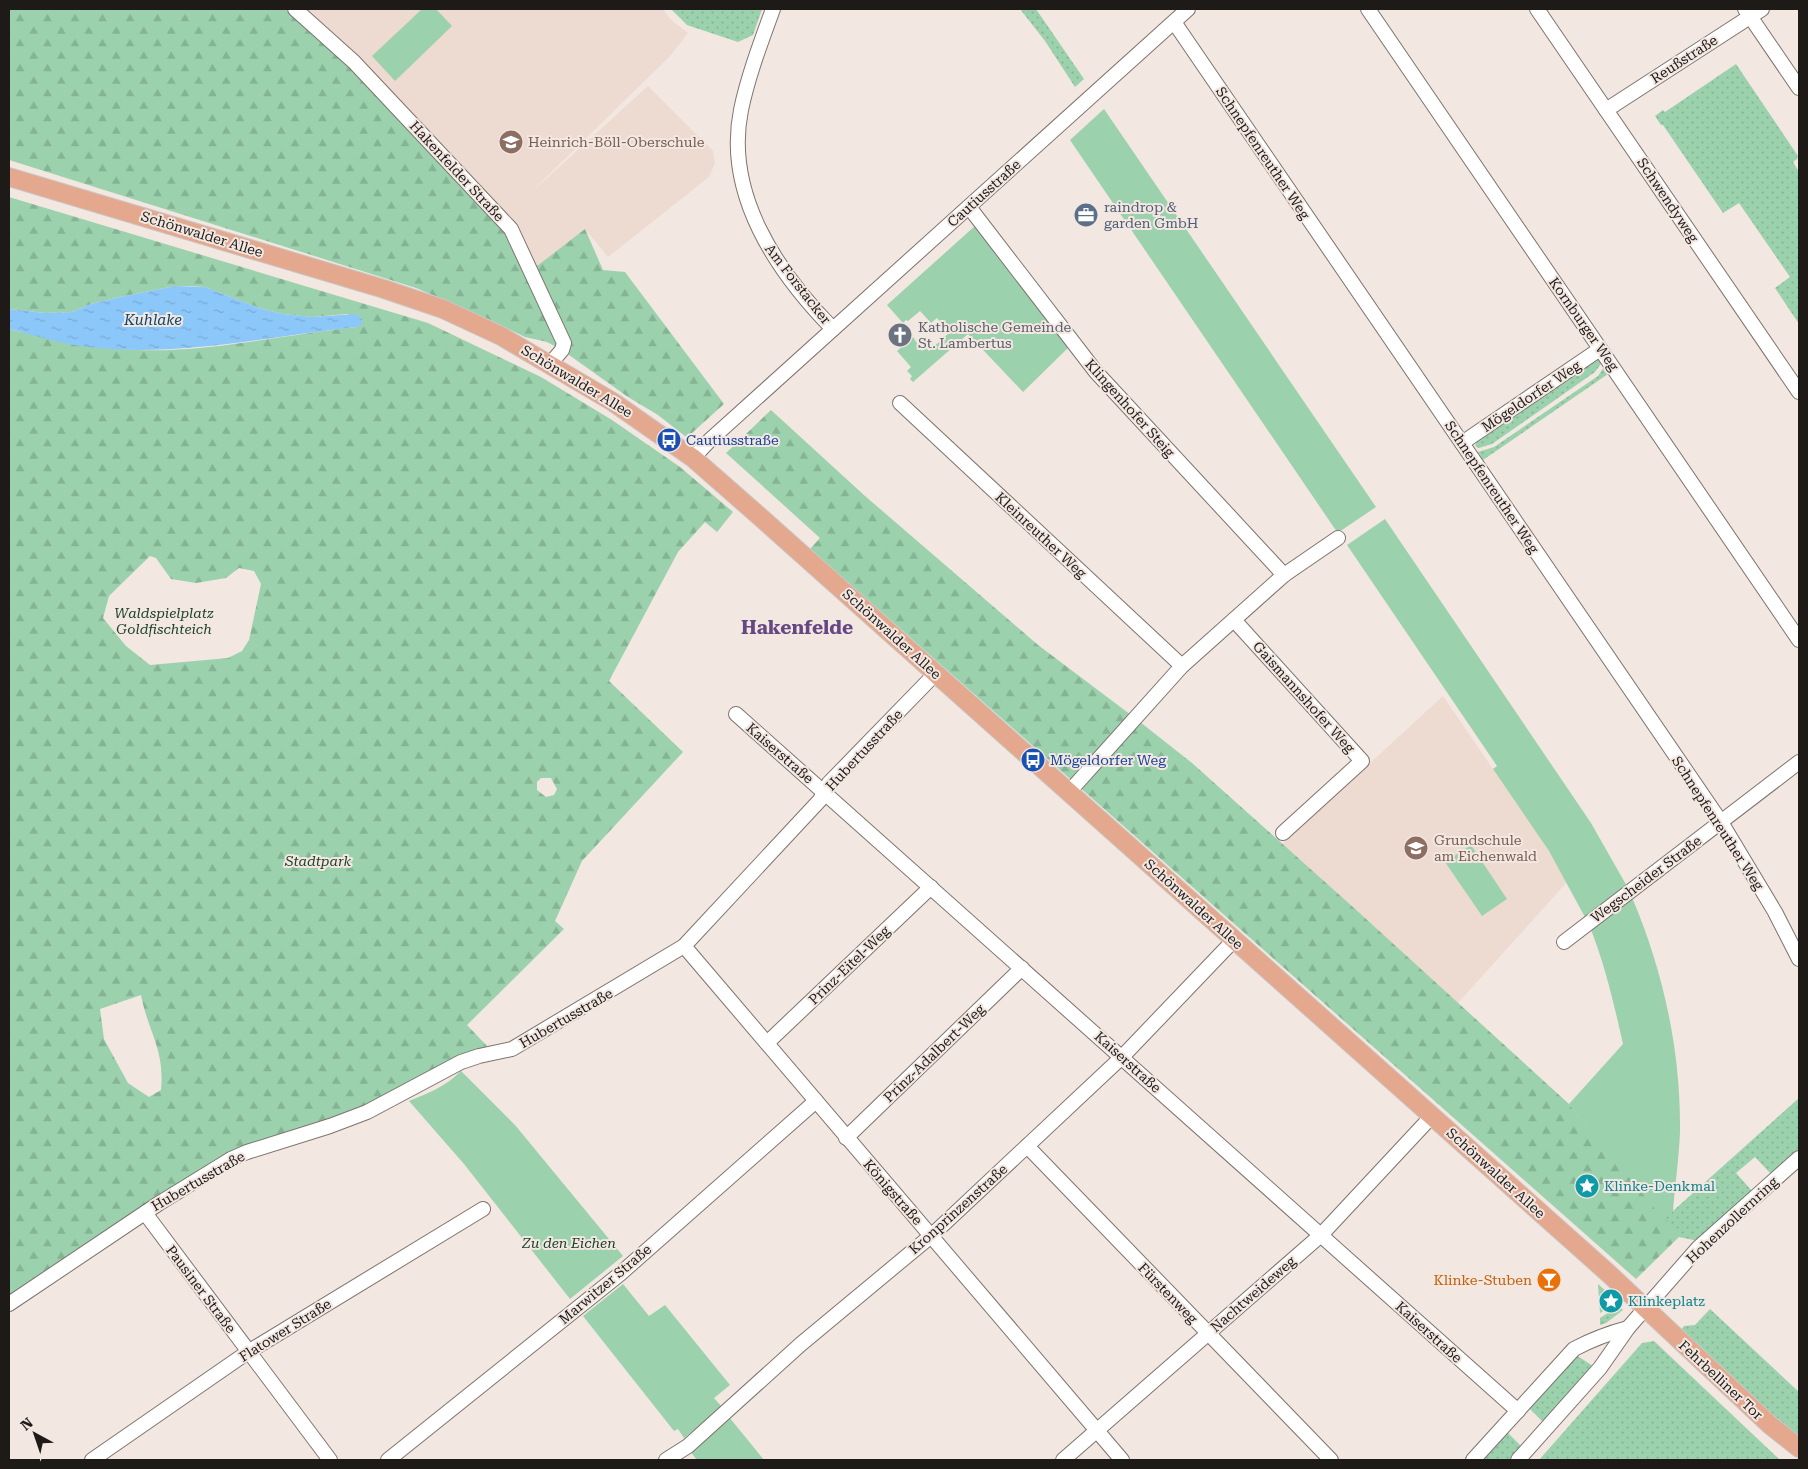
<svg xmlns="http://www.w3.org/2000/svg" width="1808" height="1469" viewBox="0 0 1808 1469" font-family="'Roboto Serif',serif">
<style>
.built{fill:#eddad0}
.grass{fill:url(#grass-dots)}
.forest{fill:url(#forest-firs);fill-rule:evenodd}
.garden{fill:#9bd2ad}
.water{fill:url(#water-ripples)}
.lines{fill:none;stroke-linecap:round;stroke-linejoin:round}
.minor-casing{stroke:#7d736d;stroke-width:16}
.major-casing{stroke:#c9c8c8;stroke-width:20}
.minor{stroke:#fff;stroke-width:14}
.major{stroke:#e3a88e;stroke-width:18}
.labels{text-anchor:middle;stroke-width:4;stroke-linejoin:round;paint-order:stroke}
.street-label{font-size:14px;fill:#1e1a18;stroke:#f3e7e1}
.education-label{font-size:14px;fill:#785e54;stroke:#f3e7e1;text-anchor:start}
.service-label{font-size:14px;fill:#4e5e75;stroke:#f3e7e1;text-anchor:start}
.worship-label{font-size:14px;fill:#5b616d;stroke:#f3e7e1;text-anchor:start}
.transit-label{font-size:14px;fill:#164399;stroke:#f3e7e1;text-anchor:start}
.park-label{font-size:14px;font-style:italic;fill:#1c412b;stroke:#f3e7e1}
.culture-label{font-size:14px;fill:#0d838f;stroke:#f3e7e1;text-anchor:start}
.food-label{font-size:14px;fill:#c56008;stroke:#f3e7e1;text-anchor:end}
.water-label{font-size:15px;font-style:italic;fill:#0b466d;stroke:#f3e7e1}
.district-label{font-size:19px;font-weight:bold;fill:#654783;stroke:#f3e7e1}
</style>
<defs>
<pattern id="grass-dots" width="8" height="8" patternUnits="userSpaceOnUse" patternTransform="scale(1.25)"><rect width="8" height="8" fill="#9bd2ad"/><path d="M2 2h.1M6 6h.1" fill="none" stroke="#85b494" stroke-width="1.8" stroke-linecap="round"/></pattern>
<pattern id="forest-firs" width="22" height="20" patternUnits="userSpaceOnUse" patternTransform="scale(1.25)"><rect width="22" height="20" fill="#9bd2ad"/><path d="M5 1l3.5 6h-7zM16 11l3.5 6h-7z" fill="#85b494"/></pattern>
<pattern id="water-ripples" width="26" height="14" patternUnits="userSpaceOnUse" patternTransform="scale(1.25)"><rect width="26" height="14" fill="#8cc7f9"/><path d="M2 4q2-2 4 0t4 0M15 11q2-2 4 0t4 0" fill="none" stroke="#78aad5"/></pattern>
</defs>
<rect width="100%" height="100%" fill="#f3e7e1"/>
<g class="built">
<path d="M307,9H663L670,19L688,33L670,56L525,198L648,86L713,151L715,163L709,177L608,257L585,229L537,266L522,236L498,204L335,34Z"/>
<path d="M1443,696L1549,851L1567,882L1458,1003L1282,844Z"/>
</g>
<g class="grass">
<path d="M671,9H762L753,35L738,42L687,25Z"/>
<path d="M1020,9H1036L1084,79L1075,87L1045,41Z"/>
<path d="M1736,64L1798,156L1797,159L1793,162L1799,172V324L1775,288L1790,277L1739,203L1723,213L1663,125H1661L1655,116L1663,110L1665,112Z"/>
<path d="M1592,359L1603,361L1595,372L1492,444L1479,448L1475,446L1478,439Z"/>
<path d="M1604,367L1608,374L1483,460L1478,452L1494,447L1598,376Z"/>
<path d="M1799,1098V1149L1771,1174L1755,1157L1736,1173L1752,1191L1698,1241L1679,1237L1664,1219Z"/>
<path d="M1598,1284L1616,1300L1614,1301L1615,1303L1600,1313Z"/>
<path d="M1619,1306L1623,1310L1606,1323L1600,1325V1318Z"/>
<path d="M1710,1309L1799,1392V1440L1680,1331L1684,1326L1695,1325Z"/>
<path d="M1654,1341L1780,1460H1539L1642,1343Z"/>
<path d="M1576,1355L1593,1366L1543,1422L1529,1408Z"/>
<path d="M1507,1432L1521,1446L1509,1460H1482Z"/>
</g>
<g class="forest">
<path d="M9,9H285L350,67L491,215L513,241L522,236L537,266L585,229L603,270L625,272L724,404L692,433L690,440L658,415L628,397L562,350L547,342L525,337L490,320L416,288L9,160Z"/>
<path d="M9,197L428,323L541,377L612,420L680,467L733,512L717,532L705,522L678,552L609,681L683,752L582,861L555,921L564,929L467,1025L487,1046L352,1111L323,1123L239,1147L146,1205L9,1298V329C51,339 93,348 137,350C208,353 286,334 357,327L348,314L312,317L283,314L262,309L205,287L190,286H175L120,297L91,304L72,312L45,313L9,309ZM150,556L156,558L171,579L196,583L226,578L239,568L254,571L261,584L249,640L242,651L228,658L150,665L126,646L103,618L109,596ZM541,778H551L557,789L554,795L546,797L537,790V782ZM141,995C148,1032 165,1049 161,1090L149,1097L128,1083L104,1039L100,1009Z"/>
<path d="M771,410L865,496L1038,645L1135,718L1192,763L1354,908L1569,1104L1680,1236L1636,1279L810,549L820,538L726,453Z"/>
</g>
<g class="garden">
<path d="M422,9H436L452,26L395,81L372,56Z"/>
<path d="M1104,109L1376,507L1339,532L1335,529L1070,140Z"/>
<path d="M976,225L1070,346L1023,392L968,334L913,382L910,379L912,376L907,371L911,367L897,351L913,337L922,351L926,348L929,351L949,333L937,318L931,323L920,311L908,321L906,320L903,323L887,305Z"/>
<path d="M1385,519L1591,823L1628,888L1586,919L1549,851L1493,769L1497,766L1347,545Z"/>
<path d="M1471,845L1507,899L1482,916L1445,862Z"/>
<path d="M1631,895C1663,970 1681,1050 1680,1132C1679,1158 1675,1185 1673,1211L1664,1220L1569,1104L1623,1044C1614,1004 1605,965 1590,927Z"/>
<path d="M461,1071L515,1125L623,1256L570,1299L464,1164L409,1101C429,1093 446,1086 461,1071Z"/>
<path d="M623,1284L649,1316L665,1305L730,1385L714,1398L722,1407L684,1438L678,1429L674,1431L583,1316Z"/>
<path d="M729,1417L764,1460H697L689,1450Z"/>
</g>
<path class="water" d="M175,286L205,287L262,309L283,314L312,317L356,314L362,319V324L357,327C268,336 178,358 87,347C61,344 34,335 9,329V309L45,313L72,312L91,304L120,297Z"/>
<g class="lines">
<defs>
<g id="minor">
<path d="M295,9L354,62L511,229L564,343L562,350L550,364"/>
<path d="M773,9C761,42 748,76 741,110C724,194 777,272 833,329"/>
<path d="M1368,9L1799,640"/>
<path d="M1537,9L1799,392"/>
<path d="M1745,9L1799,88"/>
<path d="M1174,22L1721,822L1775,912L1799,959"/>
<path d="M1606,110L1762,9"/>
<path d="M969,207L1096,372L1284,575"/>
<path d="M900,403L1182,666"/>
<path d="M1462,443L1600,349"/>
<path d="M693,458L710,440L1188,9"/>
<path d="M1234,620L1362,761L1283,833"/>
<path d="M736,714L1518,1411"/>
<path d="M1069,792L1182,666L1284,575L1338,538"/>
<path d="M1564,942L1799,762"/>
<path d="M684,946L1122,1460"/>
<path d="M767,1043L931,887"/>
<path d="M846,1138L1022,968"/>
<path d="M1027,1146L1331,1460"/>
<path d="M145,1213L330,1460"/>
<path d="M9,1304L158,1204L231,1159L247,1152L330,1126L367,1112L461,1062L479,1056L512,1049L684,946L820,800L829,783L936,673"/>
<path d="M92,1460L248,1352L483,1209"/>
<path d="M388,1460L620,1274L816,1101"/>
<path d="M666,1460L688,1446L801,1344L931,1236L1122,1057L1234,940"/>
<path d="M1063,1460L1321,1235L1432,1116"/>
<path d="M1473,1460L1574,1349C1591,1340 1609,1333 1628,1328"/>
<path d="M1518,1460L1600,1368L1628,1328L1698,1248L1799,1158"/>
</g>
<path id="major" d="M9,177L384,289L443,309L501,336L613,402L693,458L758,515L1608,1273L1770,1425L1799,1448"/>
</defs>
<use href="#minor" class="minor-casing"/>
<use href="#major" class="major-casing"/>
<use href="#minor" class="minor"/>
<use href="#major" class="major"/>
</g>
<defs>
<symbol id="school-disc" viewBox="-11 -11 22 22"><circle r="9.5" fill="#8d6e63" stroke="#f3e7e1"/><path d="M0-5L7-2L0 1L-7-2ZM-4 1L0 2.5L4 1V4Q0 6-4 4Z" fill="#fff"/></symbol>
<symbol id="office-disc" viewBox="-11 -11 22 22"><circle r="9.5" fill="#5c6f8a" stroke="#f3e7e1"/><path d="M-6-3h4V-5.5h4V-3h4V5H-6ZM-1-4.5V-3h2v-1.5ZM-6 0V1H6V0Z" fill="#fff"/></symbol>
<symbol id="church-disc" viewBox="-11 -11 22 22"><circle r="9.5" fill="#6b7280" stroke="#f3e7e1"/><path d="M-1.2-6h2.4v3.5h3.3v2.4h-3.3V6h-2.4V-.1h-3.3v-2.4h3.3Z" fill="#fff"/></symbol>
<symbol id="bus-disc" viewBox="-11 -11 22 22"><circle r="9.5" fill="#1a4fb4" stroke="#f3e7e1"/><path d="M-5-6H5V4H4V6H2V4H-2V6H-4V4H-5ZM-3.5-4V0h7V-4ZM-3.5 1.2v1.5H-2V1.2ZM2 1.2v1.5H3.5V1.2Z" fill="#fff"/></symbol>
<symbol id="sight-disc" viewBox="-11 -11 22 22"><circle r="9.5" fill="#0f9aa8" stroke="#f3e7e1"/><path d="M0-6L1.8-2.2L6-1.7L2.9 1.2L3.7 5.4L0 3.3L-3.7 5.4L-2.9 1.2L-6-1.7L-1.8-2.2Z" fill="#fff"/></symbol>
<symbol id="bar-disc" viewBox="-11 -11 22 22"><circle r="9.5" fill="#e8710a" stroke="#f3e7e1"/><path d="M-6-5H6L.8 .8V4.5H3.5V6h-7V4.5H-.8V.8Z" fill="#fff"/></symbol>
</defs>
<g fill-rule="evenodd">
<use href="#school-disc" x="497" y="128" width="28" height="28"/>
<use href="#office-disc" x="1072" y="201" width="28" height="28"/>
<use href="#church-disc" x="886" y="321" width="28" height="28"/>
<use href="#bus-disc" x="655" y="426" width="28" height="28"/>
<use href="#bus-disc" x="1019" y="746" width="28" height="28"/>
<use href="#school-disc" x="1402" y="834" width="28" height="28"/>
<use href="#sight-disc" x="1573" y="1172" width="28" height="28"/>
<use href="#bar-disc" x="1535" y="1266" width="28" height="28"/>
<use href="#sight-disc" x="1597" y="1287" width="28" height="28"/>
</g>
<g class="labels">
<g class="street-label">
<text transform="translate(1684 59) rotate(-33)" y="5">Reußstraße</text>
<text transform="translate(1263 153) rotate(56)" y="5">Schnepfenreuther Weg</text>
<text transform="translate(457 171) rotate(47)" y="5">Hakenfelder Straße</text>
<text transform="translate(984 193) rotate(-42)" y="5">Cautiusstraße</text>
<text transform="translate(1668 200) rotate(56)" y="5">Schwendyweg</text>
<text transform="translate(202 234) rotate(17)" y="5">Schönwalder Allee</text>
<text transform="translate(798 284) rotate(52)" y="5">Am Forstacker</text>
<text transform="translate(1584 324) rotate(55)" y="5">Kornburger Weg</text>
<text transform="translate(577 381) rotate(31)" y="5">Schönwalder Allee</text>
<text transform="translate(1531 396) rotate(-34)" y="5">Mögeldorfer Weg</text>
<text transform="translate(1130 408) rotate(48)" y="5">Klingenhofer Steig</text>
<text transform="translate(1492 487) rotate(56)" y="5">Schnepfenreuther Weg</text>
<text transform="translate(1041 535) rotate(43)" y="5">Kleinreuther Weg</text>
<text transform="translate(892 634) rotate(42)" y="5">Schönwalder Allee</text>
<text transform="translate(1304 697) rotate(48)" y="5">Gaismannshofer Weg</text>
<text transform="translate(864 750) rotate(-47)" y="5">Hubertusstraße</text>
<text transform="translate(780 753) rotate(41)" y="5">Kaiserstraße</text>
<text transform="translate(1718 823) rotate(57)" y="5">Schnepfenreuther Weg</text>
<text transform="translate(1646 879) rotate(-37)" y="5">Wegscheider Straße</text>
<text transform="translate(1194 904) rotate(42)" y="5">Schönwalder Allee</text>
<text transform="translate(849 965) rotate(-44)" y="5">Prinz-Eitel-Weg</text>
<text transform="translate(566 1018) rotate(-30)" y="5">Hubertusstraße</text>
<text transform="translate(934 1053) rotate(-44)" y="5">Prinz-Adalbert-Weg</text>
<text transform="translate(1128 1062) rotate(42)" y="5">Kaiserstraße</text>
<text transform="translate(1496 1173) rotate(42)" y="5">Schönwalder Allee</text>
<text transform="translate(198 1181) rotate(-30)" y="5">Hubertusstraße</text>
<text transform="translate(893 1192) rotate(49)" y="5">Königstraße</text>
<text transform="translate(958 1209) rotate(-42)" y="5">Kronprinzenstraße</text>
<text transform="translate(1732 1220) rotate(-43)" y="5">Hohenzollernring</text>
<text transform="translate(605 1284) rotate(-40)" y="5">Marwitzer Straße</text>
<text transform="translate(201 1289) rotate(53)" y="5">Pausiner Straße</text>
<text transform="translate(1168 1293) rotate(46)" y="5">Fürstenweg</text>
<text transform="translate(1253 1294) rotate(-41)" y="5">Nachtweideweg</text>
<text transform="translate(285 1330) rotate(-32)" y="5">Flatower Straße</text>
<text transform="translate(1429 1332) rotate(42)" y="5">Kaiserstraße</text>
<text transform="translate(1721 1380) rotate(43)" y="5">Fehrbelliner Tor</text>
</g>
<g class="education-label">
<text x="528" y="147">Heinrich-Böll-Oberschule</text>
<text x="1434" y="845">Grundschule<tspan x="1434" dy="16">am Eichenwald</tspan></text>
</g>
<g class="service-label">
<text x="1104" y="212">raindrop &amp;<tspan x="1104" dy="16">garden GmbH</tspan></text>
</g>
<g class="worship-label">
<text x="918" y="332">Katholische Gemeinde<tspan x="918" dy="16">St. Lambertus</tspan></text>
</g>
<g class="transit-label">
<text x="686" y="445">Cautiusstraße</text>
<text x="1050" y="765">Mögeldorfer Weg</text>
</g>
<g class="park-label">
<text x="164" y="618">Waldspielplatz<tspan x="164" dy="16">Goldfischteich</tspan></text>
<text x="318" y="866">Stadtpark</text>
<text x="569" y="1248">Zu den Eichen</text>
</g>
<g class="culture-label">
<text x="1604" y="1191">Klinke-Denkmal</text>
<text x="1628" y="1306">Klinkeplatz</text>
</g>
<g class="food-label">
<text x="1532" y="1285">Klinke-Stuben</text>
</g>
<g class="water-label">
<text x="153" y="325">Kuhlake</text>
</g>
<g class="district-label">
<text x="797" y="634">Hakenfelde</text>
</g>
</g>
<rect width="1808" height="1469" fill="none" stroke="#1e1a18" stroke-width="20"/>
<g transform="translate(35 1434) rotate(320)" stroke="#f3e7e1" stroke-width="4" paint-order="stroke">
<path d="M0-4L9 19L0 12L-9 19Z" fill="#1e1a18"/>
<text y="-8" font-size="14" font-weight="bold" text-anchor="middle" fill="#1e1a18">N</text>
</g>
</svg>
